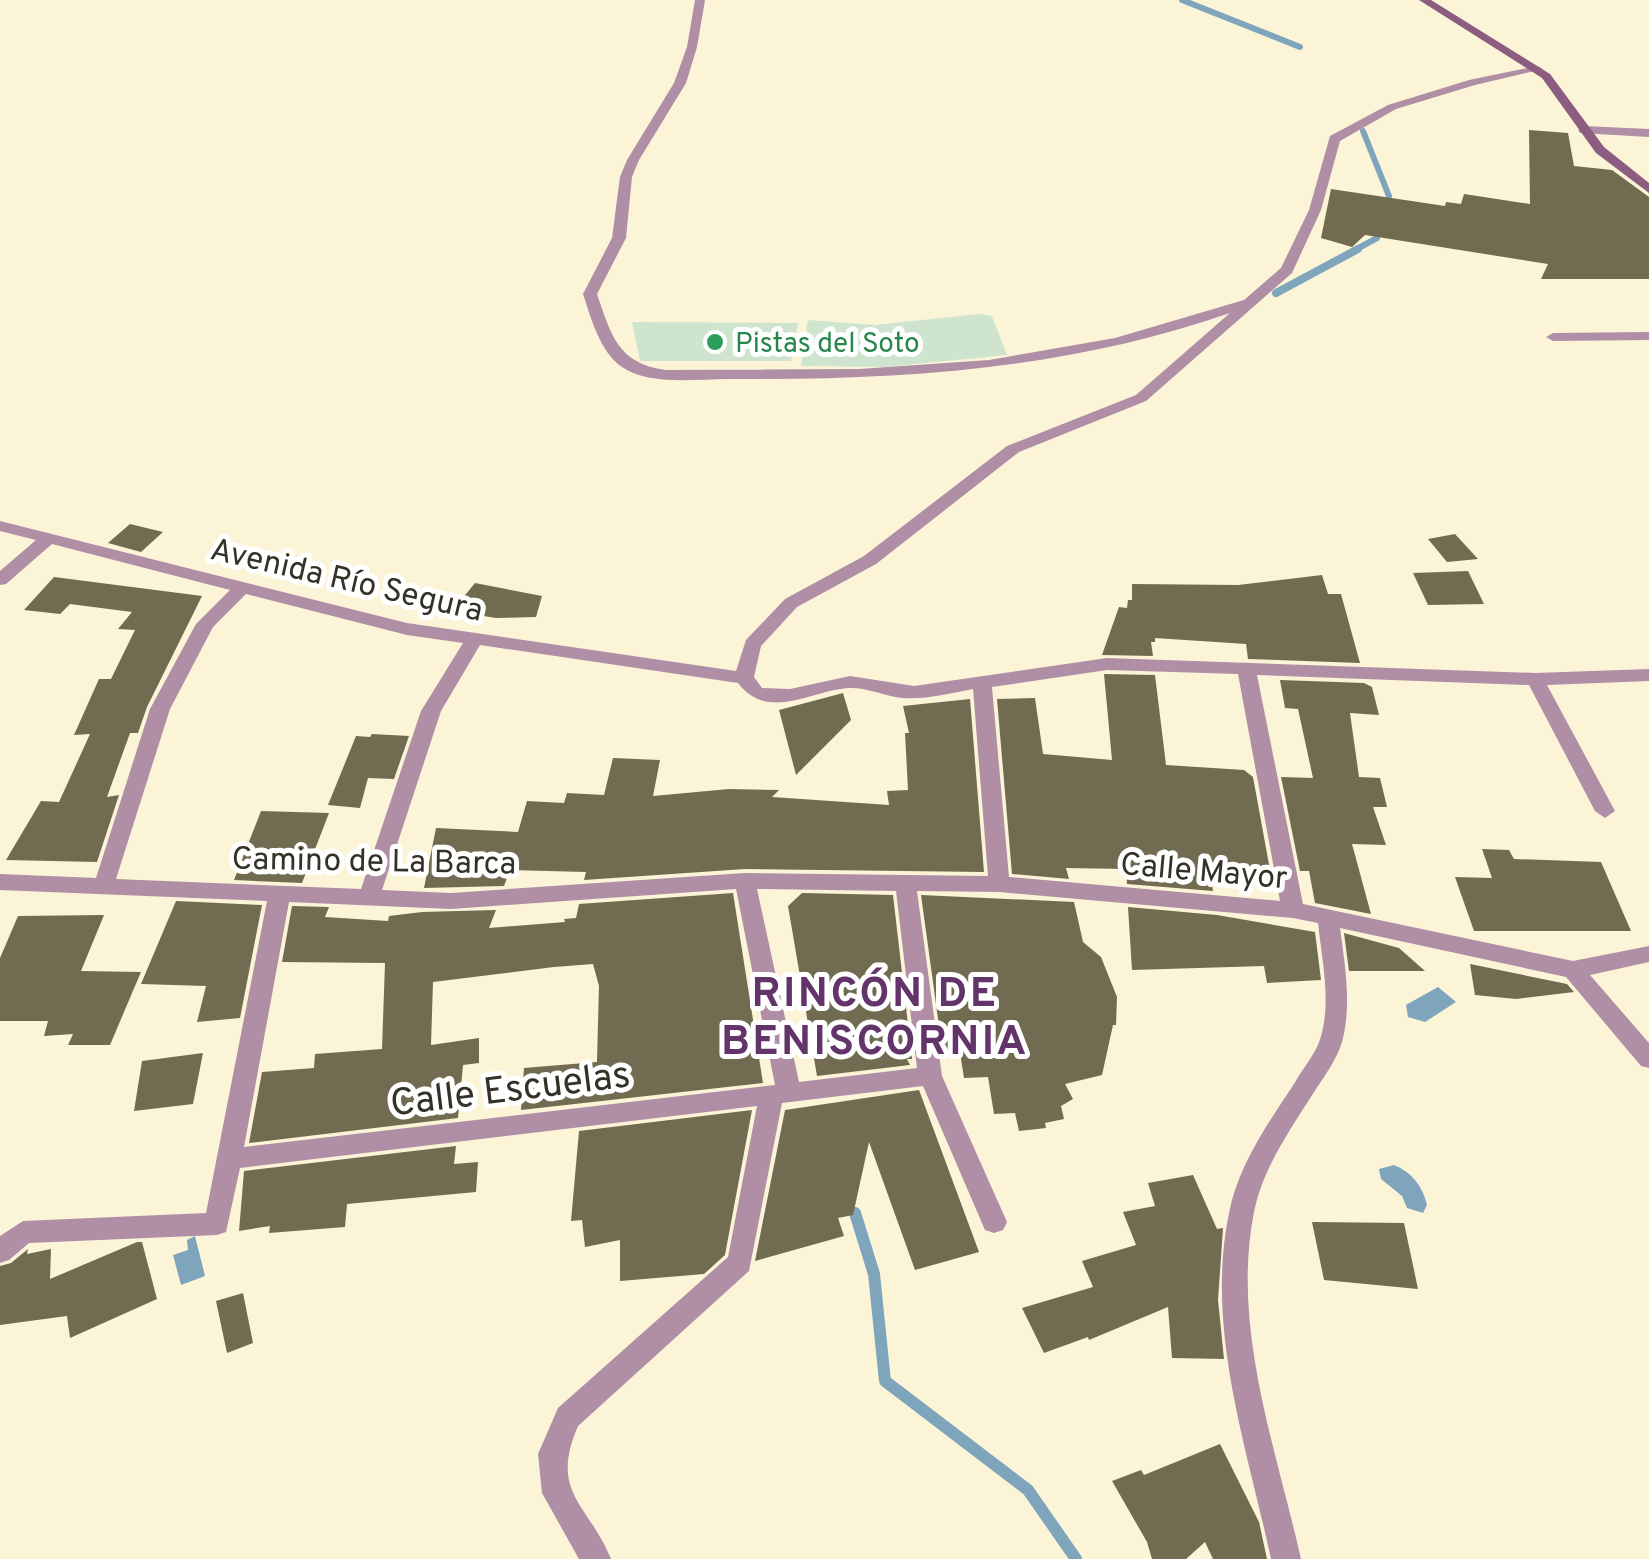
<svg xmlns="http://www.w3.org/2000/svg" width="1649" height="1559" viewBox="0 0 1649 1559" font-family="Overpass,sans-serif">
<style>
.green{fill:#cee4cf}
.water{fill:#7fa5bd}
.lines{fill:none;stroke-linecap:round;stroke-linejoin:round}
.stream-far2{stroke:#7fa5bd;stroke-width:6}
.stream-far1{stroke:#7fa5bd;stroke-width:8}
.stream{stroke:#7fa5bd;stroke-width:12}
.building{fill:#716b52}
.minor{fill:#af8ea6;fill-rule:evenodd}
.secondary{fill:#8c5d80;fill-rule:evenodd}
.leisure-dot{fill:#2e9e5b;stroke:#fff;stroke-width:4}
.labels{text-anchor:middle;stroke-width:10;stroke-linejoin:round;paint-order:stroke}
.far-leisure-label{font-size:28px;fill:#27864d;stroke:#fff;text-anchor:start}
.street-label{font-size:32px;fill:#343126;stroke:#fff}
.near-street-label{font-size:38px;fill:#343126;stroke:#fff}
.district-label{font-size:42px;font-weight:bold;letter-spacing:2.5px;fill:#623469;stroke:#fff}
</style>
<rect width="100%" height="100%" fill="#fbf4d7"/>
<g class="green">
<path d="M979,314L992,316L1007,355L885,367L801,366L808,320L875,325Z"/>
<path d="M632,322L798,323L791,361H640Z"/>
</g>
<g class="water">
<path d="M1438,987L1456,1002L1425,1022L1408,1017L1406,1005Z"/>
<path d="M1394,1165C1412,1172 1423,1187 1427,1205L1423,1213L1407,1208L1402,1196L1381,1179L1379,1169Z"/>
<path d="M195,1236L205,1276L181,1285L173,1255L188,1250L187,1240Z"/>
</g>
<g class="lines">
<g class="stream-far2">
<path d="M1182,0L1300,47"/>
<path d="M1363,131L1389,196"/>
<path d="M1353,251L1377,238"/>
</g>
<path class="stream-far1" d="M1276,293L1358,249"/>
<path class="stream" d="M855,1213L874,1274L885,1381L1028,1490L1076,1559"/>
</g>
<g class="building">
<path d="M1529,130L1568,133L1574,166L1612,170L1649,197V279H1541L1548,264L1365,235L1352,247L1321,238L1331,189L1445,206L1446,202L1461,204L1464,194L1530,204Z"/>
<path d="M130,524L163,532L141,552L108,543Z"/>
<path d="M1455,534L1478,559L1447,562L1428,539Z"/>
<path d="M1468,571L1484,604L1428,605L1413,573Z"/>
<path d="M1322,575L1328,594H1341L1360,663L1248,659L1246,644L1155,638V642H1151L1153,656L1102,655L1119,607L1127,608L1128,600H1132V584L1238,585Z"/>
<path d="M54,577L202,596L147,707L138,733H130L107,797L119,795L97,862L6,860L41,801L59,802L90,734L74,735L99,679H111L135,630L118,629L132,612L70,604L60,614L24,610Z"/>
<path d="M475,583L542,596L536,617L496,618L452,611Z"/>
<path d="M1104,674L1155,675L1166,765L1244,770L1253,777L1270,870L1210,869L1213,891L1127,884L1126,869L1066,868L1069,879L1012,874L997,699L1035,698L1043,754L1112,760Z"/>
<path d="M1280,680L1364,683L1372,687L1379,715L1350,713L1359,777L1380,778L1387,807H1373L1386,845L1352,844L1371,914L1315,903L1309,871H1300L1281,777L1313,778L1298,709L1285,708Z"/>
<path d="M843,693L851,720L796,775L779,710Z"/>
<path d="M970,699L984,872L745,869L584,880L586,872L510,870L504,886L424,888L436,828L518,832L527,801L564,803L567,793L604,795L613,758L660,760L653,796L729,789L779,790L772,797L889,805L887,791L908,790L905,733H909L903,706Z"/>
<path d="M372,734L409,736L394,779L368,778L360,808L328,805L356,736L370,737Z"/>
<path d="M261,811L329,813L302,883L234,880Z"/>
<path d="M1482,849L1509,850L1514,859L1601,862L1631,931H1474L1455,877L1492,878Z"/>
<path d="M733,893L763,1083L521,1110L524,1068L597,1062L599,986L593,964L554,967L433,982L431,1045L479,1038V1063L463,1065L458,1118L249,1143L262,1072L314,1068L315,1054L382,1049L385,963L282,962L292,906L329,907L325,917L388,921L389,916L422,912L496,910L489,928L565,922L564,919L576,918L579,904Z"/>
<path d="M802,893L893,895L912,1059H907L910,1065L817,1076L788,906Z"/>
<path d="M921,895L1074,902L1083,942L1101,957L1117,997L1116,1025H1113L1102,1075L1065,1084L1073,1099L1061,1106L1064,1119L1045,1123L1046,1128L1019,1131L1015,1113L994,1114L988,1077L964,1078L960,1053L943,1055Z"/>
<path d="M176,901L262,905L240,1018L197,1022L206,986L141,984Z"/>
<path d="M1128,907L1217,915L1315,932L1321,980L1267,983L1264,966L1132,970Z"/>
<path d="M104,915L81,971L141,972L110,1045H68L73,1034L44,1036L48,1021H0V958L18,916Z"/>
<path d="M1344,933L1399,948L1425,971H1349Z"/>
<path d="M1470,964L1567,984L1574,992L1516,999L1475,995Z"/>
<path d="M203,1053L193,1104L134,1111L142,1061Z"/>
<path d="M919,1090L979,1252L915,1270L869,1142L853,1215L838,1218L844,1236L755,1261L785,1110Z"/>
<path d="M752,1110L725,1255L704,1274L620,1281V1240L585,1247L582,1220L571,1221L579,1131Z"/>
<path d="M456,1146L454,1164L478,1162L476,1192L347,1204L345,1227L269,1233L270,1226L239,1231L244,1171Z"/>
<path d="M1193,1175L1217,1229L1223,1228L1218,1300L1224,1359L1172,1358L1168,1307L1089,1340L1088,1337L1044,1353L1022,1308L1093,1287L1082,1261L1136,1245L1123,1212L1155,1206L1148,1183Z"/>
<path d="M1312,1222L1404,1223L1418,1289L1324,1280Z"/>
<path d="M137,1242H142L157,1299L70,1338L67,1316L0,1325V1266L11,1263L28,1249L27,1254L51,1249L50,1279Z"/>
<path d="M243,1293L253,1343L227,1353L216,1301Z"/>
<path d="M1220,1444L1259,1522L1267,1559H1213L1205,1542L1186,1559H1152L1147,1542L1112,1481L1141,1470L1144,1475Z"/>
</g>
<g class="lines">
<g class="minor">
<path d="M695,0H705L697,47L686,83L639,160L632,177L626,238L597,294C611,335 618,364 666,370L859,369L989,360L1115,338L1244,300L1281,268L1309,210L1330,136L1388,105L1469,80L1537,66L1543,69L1475,85L1396,109L1340,141L1321,210L1292,273L1146,401L1019,452L876,564L797,607L761,646L754,677L762,688L790,689L850,676L914,686L1107,658L1535,673L1649,669V681L1547,685L1615,811L1605,818L1595,811L1529,685L1257,675L1303,904L1573,961L1649,946V962L1590,975L1649,1043V1068L1641,1066L1566,977L1340,928C1345,966 1352,1005 1342,1042C1337,1059 1325,1075 1316,1089C1292,1127 1263,1167 1254,1212C1231,1327 1276,1448 1301,1559H1271C1247,1447 1205,1328 1229,1213C1238,1166 1268,1123 1294,1084C1301,1071 1312,1058 1318,1045C1333,1008 1322,961 1318,923L1293,918L999,892L917,891L942,1076L1007,1222L1003,1230L994,1233L985,1230L923,1086L782,1103L749,1271L578,1426C549,1493 588,1503 611,1559H579L542,1493L538,1454L558,1408L728,1257L757,1106L240,1168L226,1232L217,1235L29,1243L9,1260L0,1263V1236L23,1221L206,1213L267,901L0,890V874L96,878L150,709L196,624L230,590L52,544L6,584L0,585V571L36,540L0,531V521L407,623L736,671L746,640L785,599L864,556L1007,446L1136,395L1230,313C1069,369 904,380 734,379C700,378 652,387 622,367C600,352 591,318 583,294L612,238L620,177L627,160L674,83L687,47ZM246,594L407,635L463,643L421,711L361,889L116,879L170,709L213,627ZM480,645L738,683C768,722 809,691 848,688C867,687 884,696 902,698C925,700 951,693 973,689L988,876L745,873L451,893L382,890L441,711ZM1107,670L1238,674L1280,901L1009,877L992,687ZM736,889L775,1085L244,1147L289,902L451,909ZM757,889L896,891L917,1068L799,1082Z"/>
<path d="M1584,126L1649,129V137L1580,133L1578,130Z"/>
<path d="M1649,332V340L1553,341L1546,337L1553,333Z"/>
</g>
<path class="secondary" d="M1419,0H1431L1550,74L1604,147L1649,183V193L1596,153L1542,78Z"/>
</g>
<circle class="leisure-dot" cx="715" cy="342" r="10"/>
<g class="labels">
<g class="far-leisure-label">
<text x="735" y="352">Pistas del Soto</text>
</g>
<g class="street-label">
<text transform="translate(347 579) rotate(13)" y="11">Avenida Río Segura</text>
<text transform="translate(374 860) rotate(1)" y="11">Camino de La Barca</text>
<text transform="translate(1204 870) rotate(5)" y="11">Calle Mayor</text>
</g>
<g class="near-street-label">
<text transform="translate(510 1088) rotate(-7)" y="13">Calle Escuelas</text>
</g>
<g class="district-label">
<text x="875" y="1006">RINCÓN DE<tspan x="875" dy="48">BENISCORNIA</tspan></text>
</g>
</g>
</svg>
